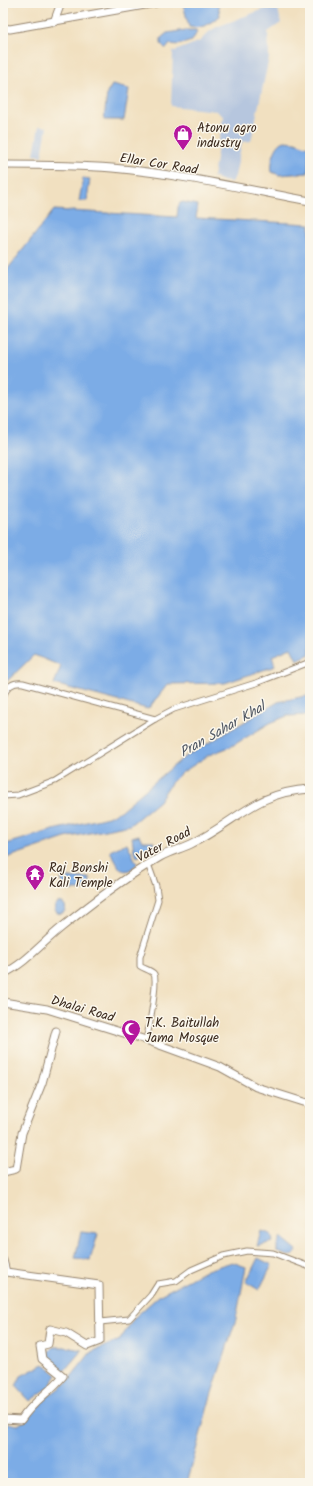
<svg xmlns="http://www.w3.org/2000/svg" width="313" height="1486" viewBox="0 0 313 1486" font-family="Kalam,sans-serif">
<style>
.industrial{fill:#b6c6de}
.water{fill:#7bace6;stroke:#5b6b82}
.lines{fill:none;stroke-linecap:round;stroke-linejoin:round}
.street-casing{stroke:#96856f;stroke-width:7}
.secondary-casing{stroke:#96856f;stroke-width:9}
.street{stroke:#fff;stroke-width:5}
.secondary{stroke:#fff;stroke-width:7}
.labels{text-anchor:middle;stroke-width:3;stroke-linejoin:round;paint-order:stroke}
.poi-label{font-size:13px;fill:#3b2a1e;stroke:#fbf7ec;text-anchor:start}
.street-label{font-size:13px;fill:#3b2a1e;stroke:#fbf7ec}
.water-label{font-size:14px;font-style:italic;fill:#515864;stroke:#fbf7ec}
</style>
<rect width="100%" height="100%" fill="#fbf7ec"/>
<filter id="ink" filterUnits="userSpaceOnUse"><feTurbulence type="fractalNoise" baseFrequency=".025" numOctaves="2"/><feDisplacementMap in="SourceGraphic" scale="8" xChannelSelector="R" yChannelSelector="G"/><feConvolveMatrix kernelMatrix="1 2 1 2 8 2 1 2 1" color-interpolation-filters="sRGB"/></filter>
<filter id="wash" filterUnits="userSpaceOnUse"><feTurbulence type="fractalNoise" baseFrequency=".012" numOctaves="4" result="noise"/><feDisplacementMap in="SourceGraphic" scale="16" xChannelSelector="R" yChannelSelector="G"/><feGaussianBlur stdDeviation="0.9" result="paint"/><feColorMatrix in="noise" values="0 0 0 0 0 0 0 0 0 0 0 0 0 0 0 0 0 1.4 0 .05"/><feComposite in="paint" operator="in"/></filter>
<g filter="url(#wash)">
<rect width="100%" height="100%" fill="#f1e0c0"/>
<g class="industrial">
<path d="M277,4L281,23L268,32L269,58L251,141L242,142L235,176L232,182L223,181L213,177L223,116L216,111L171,106L173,52L200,41L210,31L217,27Z"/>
<path d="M39,126L47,127L42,156L34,155Z"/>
</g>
<g class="water">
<path d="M187,3H218L220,16C210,23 202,30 189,27L183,4Z"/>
<path d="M186,30H196L197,32L192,41L178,45L170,44L166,49L161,44V38L167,33Z"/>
<path d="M112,85L129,89L124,120H104L107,93Z"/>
<path d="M285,141L295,142L309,147L308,173L279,175L272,172C270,163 275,143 285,141Z"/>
<path d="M83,178L90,179L87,201H79Z"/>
<path d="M183,202L198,205L196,218L310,224V654L297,660L291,648L272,656L275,666L225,683L168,684L148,709L54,684L61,666L34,655L3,685V275L54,210L177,217L178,207L180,203Z"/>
<path d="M305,696L310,697V715L287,716L270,723L232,746L209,755L180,774L171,783L159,801L130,825L65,838L3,859V845L53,830L108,817L120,811L183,758L278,702Z"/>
<path d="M139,835L142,841H153L156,848L137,857L134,851L132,837Z"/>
<path d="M127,843L137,864C131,870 127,873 120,869L110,851Z"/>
<path d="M61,878H90L89,890H65Z"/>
<circle cx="60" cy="908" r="5.5"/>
<path d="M261,1231L271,1234L273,1242L257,1246Z"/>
<path d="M81,1232L98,1234L90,1260L75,1258Z"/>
<path d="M281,1237L297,1250L294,1255L289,1256L277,1252V1245Z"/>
<path d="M258,1258L272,1265L259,1290L246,1282Z"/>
<path d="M232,1262L246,1267L236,1319L210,1399L187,1483H3V1422L18,1425L27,1419L46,1398L66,1383L91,1352L120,1340L134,1318L160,1295L207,1270Z"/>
<path d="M53,1347H65L82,1350L64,1371L48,1361L45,1355Z"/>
<path d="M44,1364L57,1375L49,1387L30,1401L16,1386L21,1376Z"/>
</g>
</g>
<g filter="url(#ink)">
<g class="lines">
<defs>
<g id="street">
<path d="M3,696C8,686 12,682 23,683L155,719"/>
<path d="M3,796L18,795L55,781L155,719L174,709L256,683L310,662"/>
<path d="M146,1040C149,1029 158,981 154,974C151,970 144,969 140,966V957L158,900L156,886L148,864"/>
<path d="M100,1322L129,1319L151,1295L158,1284L176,1281L191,1270L223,1256L247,1251L273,1253L310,1267"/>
</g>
<g id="secondary">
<path d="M54,22L61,3"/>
<path d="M3,28L10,29L156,3"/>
<path d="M3,165C39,165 76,165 112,168C179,174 245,189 310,201"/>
<path d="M3,974C26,963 42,943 62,927C93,902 126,877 160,857C170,851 181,849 191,844C236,822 255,792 310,789"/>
<path d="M3,1002L47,1009L146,1040L220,1067L256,1087L310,1104"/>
<path d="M3,1172L16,1169L22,1133L42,1083L56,1031"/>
<path d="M3,1260L6,1272L99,1285L100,1341L87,1346L66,1333L50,1329L48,1344L40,1346L42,1359L63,1376C49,1393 33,1401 21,1420L3,1419"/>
</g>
</defs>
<use href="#street" class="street-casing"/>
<use href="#secondary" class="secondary-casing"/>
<use href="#street" class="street"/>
<use href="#secondary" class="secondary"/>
</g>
</g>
<defs>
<symbol id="shop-pin" viewBox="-11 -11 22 30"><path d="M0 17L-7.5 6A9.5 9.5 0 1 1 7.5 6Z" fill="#b5179e" stroke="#fbf7ec"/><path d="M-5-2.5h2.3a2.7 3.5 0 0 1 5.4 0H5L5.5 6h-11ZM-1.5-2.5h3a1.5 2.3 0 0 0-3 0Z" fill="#fff"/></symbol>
<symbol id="temple-pin" viewBox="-11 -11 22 30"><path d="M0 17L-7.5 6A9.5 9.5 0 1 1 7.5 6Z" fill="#b5179e" stroke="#fbf7ec"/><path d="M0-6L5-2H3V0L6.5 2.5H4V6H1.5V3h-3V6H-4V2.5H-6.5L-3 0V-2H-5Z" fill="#fff"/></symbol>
<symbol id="mosque-pin" viewBox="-11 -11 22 30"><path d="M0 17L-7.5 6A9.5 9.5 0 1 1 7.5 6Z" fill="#b5179e" stroke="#fbf7ec"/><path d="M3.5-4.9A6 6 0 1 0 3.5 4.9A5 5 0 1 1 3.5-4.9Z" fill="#fff"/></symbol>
</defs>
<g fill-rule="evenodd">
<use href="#shop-pin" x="172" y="123" width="22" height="30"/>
<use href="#temple-pin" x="24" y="863" width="22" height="30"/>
<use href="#mosque-pin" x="120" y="1018" width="22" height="30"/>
</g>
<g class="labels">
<g class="poi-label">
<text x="197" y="132">Atonu agro<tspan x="197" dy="15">industry</tspan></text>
<text x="49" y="872">Raj Bonshi<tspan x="49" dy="15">Kali Temple</tspan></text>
<text x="145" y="1027">T.K. Baitullah<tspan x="145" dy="15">Jama Mosque</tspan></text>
</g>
<g class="street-label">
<text transform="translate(159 163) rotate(9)" y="5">Ellar Cor Road</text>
<text transform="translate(163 844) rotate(-28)" y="5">Vater Road</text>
<text transform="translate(83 1008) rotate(16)" y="5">Dhalai Road</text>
</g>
<g class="water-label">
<text transform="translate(222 729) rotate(-30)" y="5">Pran Sahar Khal</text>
</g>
</g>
<rect width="313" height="1486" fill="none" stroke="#fbf7ec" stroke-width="16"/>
</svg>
